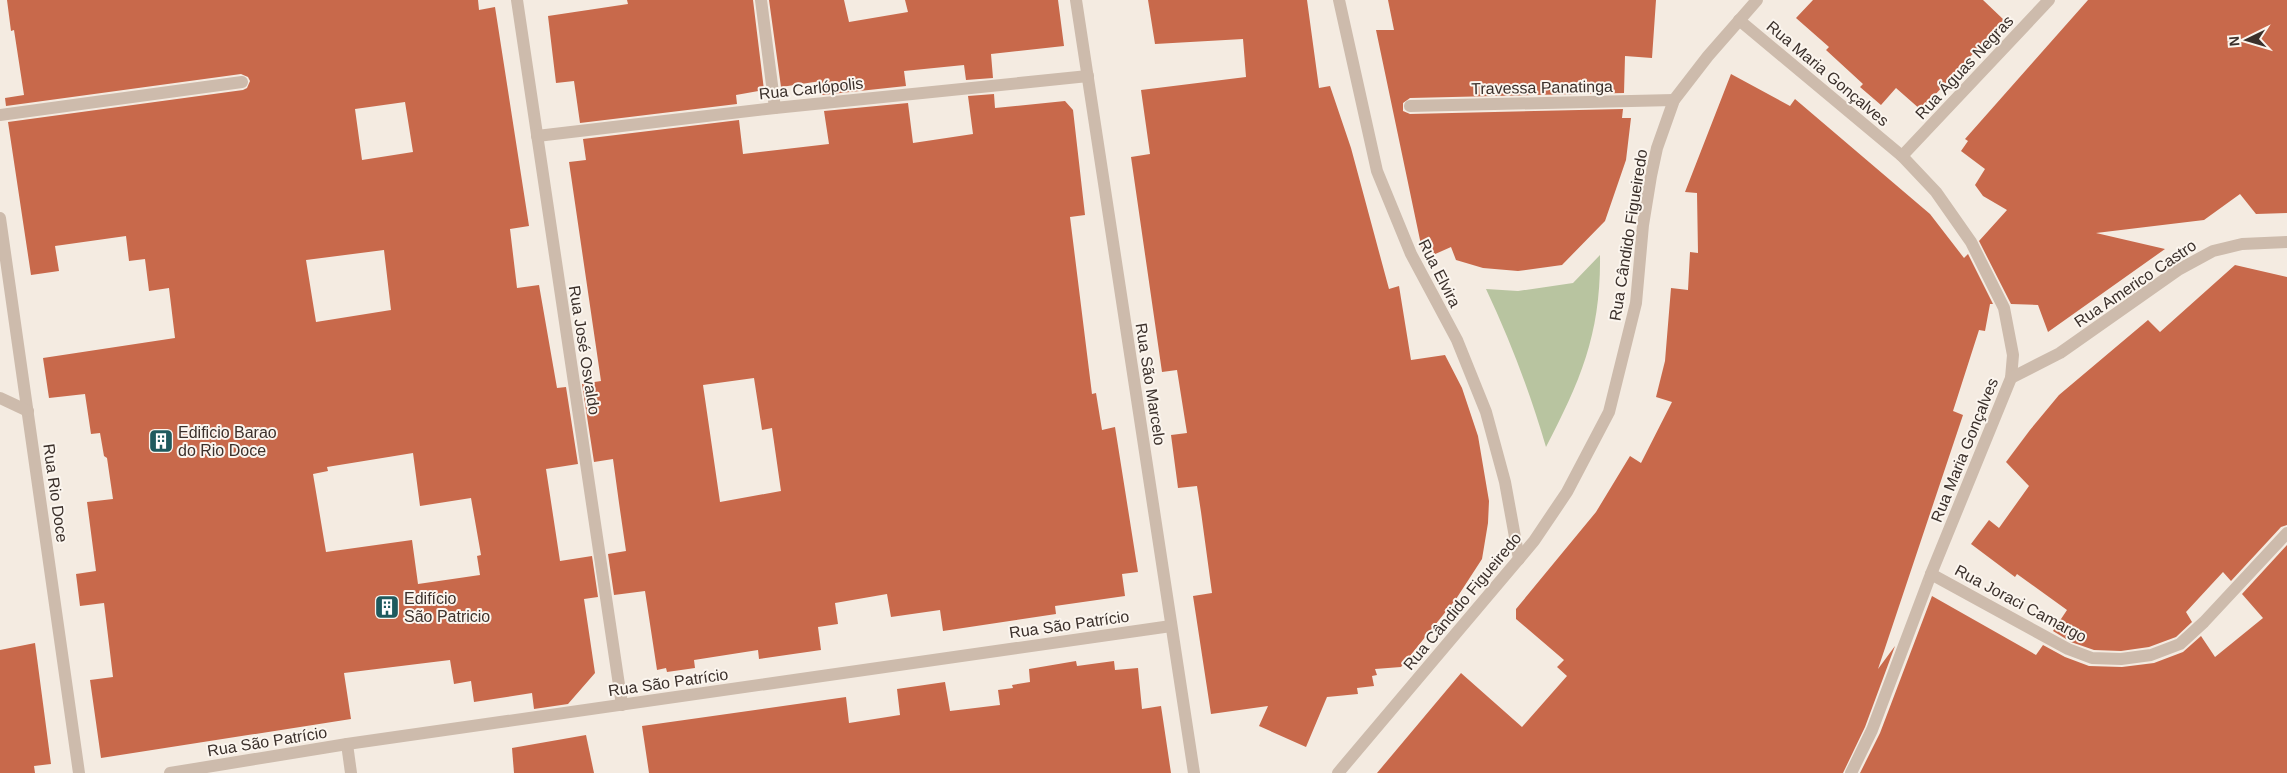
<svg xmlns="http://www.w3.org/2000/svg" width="2287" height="773" viewBox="0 0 2287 773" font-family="Arial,sans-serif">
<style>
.green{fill:#b8c4a0}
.building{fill:#c8694b;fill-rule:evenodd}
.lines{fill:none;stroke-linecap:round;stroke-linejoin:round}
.pedestrian{stroke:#cdbbac;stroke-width:12}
.minor{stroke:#cdbbac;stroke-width:12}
.labels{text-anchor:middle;stroke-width:4;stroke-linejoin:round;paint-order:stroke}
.street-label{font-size:16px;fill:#3b302b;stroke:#fbf5ee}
.poi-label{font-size:16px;fill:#3b302b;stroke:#fbf5ee;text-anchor:start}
</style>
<rect width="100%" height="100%" fill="#f4ebe1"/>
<path class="green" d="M1600,255C1601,333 1581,380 1546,447C1530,392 1510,340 1486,289L1518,291L1573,283Z"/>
<g class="building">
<path d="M7,0H478L479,10L495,7L529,226L510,229L517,288L539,285L557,388L566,387L578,464L546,469L560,561L592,556L598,597L584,599L595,673L568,704L534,709L532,693L474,702L471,681L454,684L450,660L344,673L351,719L101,758L90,680L113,677L104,603L80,606L76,574L96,571L87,502L113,499L107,458L104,456L100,433L91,434L85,394L49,398L43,358L175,338L169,288L149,291L145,259L129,261L126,236L55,246L59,271L31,275L8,122L243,90L247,88L250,81L248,77L241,74L6,106L5,98L24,95L14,30L11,31ZM405,102L413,152L362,160L355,109ZM384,250L391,310L316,322L306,260ZM413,453L420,506L471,498L481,555L477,556L480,575L418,584L412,540L326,552L313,474L328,471L327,467Z"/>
<path d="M627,0H753L764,90L736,95L737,104L580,123L574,81L556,83L548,16L628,4Z"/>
<path d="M769,0H844L849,22L908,12L905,0H1058L1064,46L991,54L993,78L966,80L964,65L904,71L906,86L822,95L821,81L781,87Z"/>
<path d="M1148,0H1307L1319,88L1330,86L1351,148L1389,289L1399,286L1411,360L1445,355L1462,388L1478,436L1489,501L1488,523L1482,559L1456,599L1401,667L1375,669L1377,675L1372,676L1374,686L1357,688L1358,694L1327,697L1306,747L1259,726L1268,706L1211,714L1193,596L1212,593L1201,512L1197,486L1178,488L1171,435L1187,433L1177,370L1162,372L1131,157L1150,154L1141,90L1246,77L1243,39L1155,44Z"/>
<path d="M1388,0H1656L1652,58L1625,56L1624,93L1410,98L1403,103V111L1410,114L1623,109L1622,118H1631L1626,160L1605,221L1562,265L1518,271L1483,268L1456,260L1451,247L1424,259L1376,30H1394Z"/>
<path d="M1813,0H1983L2004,20L1921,110L1896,88L1881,105L1860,87L1863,84L1826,50L1829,47L1796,18Z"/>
<path d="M2088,0H2287V213L2256,214L2240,194L2204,220L2096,233L2165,249L2048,332L2038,305L2011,304L1979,241L2007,210L1983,196L1975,185L1985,169L1961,151L1968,141L1965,139Z"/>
<path d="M1731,74L1790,106L1795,99L1930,214L1964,258L1968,254L1993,304H1990L1985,331L1979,330L1953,411L1963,415L1878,669L1895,646L1865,727L1843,773H1377L1461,673L1522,727L1567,676L1557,667L1564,660L1516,619V609L1596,512L1630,456L1641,463L1672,402L1656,397L1665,361L1671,288L1688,290L1690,252L1698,253L1697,193L1685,192Z"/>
<path d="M994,94L995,108L1065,101L1073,110L1085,215L1070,217L1092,394L1096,393L1102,430L1115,427L1138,572L1122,574L1125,596L1055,606L1056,614L943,631L940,610L891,617L887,594L835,603L838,624L818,627L821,650L759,659L758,650L694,660L695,668L667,672L666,668L657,670L645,591L614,595L608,554L626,551L619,503L613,459L594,462L582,384L601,381L569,162L586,160L583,139L739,120L743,154L829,144L824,111L908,103L913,143L973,134L968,96ZM754,378L762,430L772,428L781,491L720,502L703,385Z"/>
<path d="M2235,265L2287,277V525L2281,527L2231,581L2223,572L2186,612L2192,622L2176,637L2149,647L2121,651L2094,650L2071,642L2053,631L2067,610L2017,574L2015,577L1971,544L1989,520L1999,528L2029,486L2006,462L2030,430L2059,395L2148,320L2160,332Z"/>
<path d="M2287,545V773H1860L1880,733L1932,596L2036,655L2043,645L2065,657L2089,666L2122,667L2154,663L2183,652L2201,636L2215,657L2263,618L2242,594Z"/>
<path d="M35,643L51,764L34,766L35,773H0V650Z"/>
<path d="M1076,661L1077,666L1114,661L1115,670L1138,668L1142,709L1161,706L1171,773H649L642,726L846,697L849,723L900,715L897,689L945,682L950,711L1000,705L998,690L1013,688L1012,685L1030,682L1029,669Z"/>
<path d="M586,735L594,773H514L512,748Z"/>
</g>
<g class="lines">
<path class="pedestrian" d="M0,115L242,82"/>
<g class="minor">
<path d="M517,0L622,705"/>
<path d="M761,0L775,108"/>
<path d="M1076,0L1194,773"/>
<path d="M1339,0L1377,171L1411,254L1457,340L1486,412L1505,482L1519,559"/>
<path d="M1739,20L1902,156L1936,192L1971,242L2004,308L2013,355L2011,378L1931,574L1872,730L1851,773"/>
<path d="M1410,106L1674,100"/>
<path d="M537,136L775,108L1088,76"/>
<path d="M1902,156L2049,0"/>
<path d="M0,218L79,773"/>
<path d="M2011,378L2060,353L2178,270L2213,251L2242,244L2287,242"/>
<path d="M0,398L28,411"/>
<path d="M1931,574L2068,649L2092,658L2121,659L2151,655L2180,644L2204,622L2287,533"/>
<path d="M347,744L351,773"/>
<path d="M170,773L347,744L1171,626"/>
<path d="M1338,773L1534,541L1567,492L1609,412L1636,303L1643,225L1651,176L1657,148L1674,100L1708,56L1757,0"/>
</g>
</g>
<defs>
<symbol id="building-square" viewBox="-11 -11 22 22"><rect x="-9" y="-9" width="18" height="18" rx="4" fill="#1f5a5e" stroke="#fbf5ee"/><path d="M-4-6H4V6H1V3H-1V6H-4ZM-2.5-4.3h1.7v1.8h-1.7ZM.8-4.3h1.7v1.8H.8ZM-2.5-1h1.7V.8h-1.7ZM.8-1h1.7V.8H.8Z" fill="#fff"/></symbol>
</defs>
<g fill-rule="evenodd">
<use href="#building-square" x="147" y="427" width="28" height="28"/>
<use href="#building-square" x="373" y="593" width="28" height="28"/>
</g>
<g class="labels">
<g class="street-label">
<text transform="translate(1964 67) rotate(-47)" y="6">Rua Águas Negras</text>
<text transform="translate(1828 73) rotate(40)" y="6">Rua Maria Gonçalves</text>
<text transform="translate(1542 87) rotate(-1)" y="6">Travessa Panatinga</text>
<text transform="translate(811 88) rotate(-6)" y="6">Rua Carlópolis</text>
<text transform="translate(1628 235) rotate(-81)" y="6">Rua Cândido Figueiredo</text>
<text transform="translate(1440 273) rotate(63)" y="6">Rua Elvira</text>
<text transform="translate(2135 283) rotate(-34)" y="6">Rua Americo Castro</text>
<text transform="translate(585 350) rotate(81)" y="6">Rua José Osvaldo</text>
<text transform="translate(1151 384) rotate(81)" y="6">Rua São Marcelo</text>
<text transform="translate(1964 450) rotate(-68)" y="6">Rua Maria Gonçalves</text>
<text transform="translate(56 493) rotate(82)" y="6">Rua Rio Doce</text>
<text transform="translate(1462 601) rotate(-50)" y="6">Rua Cândido Figueiredo</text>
<text transform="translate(2021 603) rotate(28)" y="6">Rua Joraci Camargo</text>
<text transform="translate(1069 624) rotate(-8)" y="6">Rua São Patrício</text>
<text transform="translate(668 682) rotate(-8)" y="6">Rua São Patrício</text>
<text transform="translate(267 741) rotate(-9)" y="6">Rua São Patrício</text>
</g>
<g class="poi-label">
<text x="178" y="438">Edificio Barao<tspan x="178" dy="18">do Rio Doce</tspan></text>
<text x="404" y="604">Edifício<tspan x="404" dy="18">São Patricio</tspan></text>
</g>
</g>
<g transform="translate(2247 40) rotate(265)" stroke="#fbf5ee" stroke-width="4" paint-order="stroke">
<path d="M0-4L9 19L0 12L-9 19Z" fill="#3b302b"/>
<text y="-8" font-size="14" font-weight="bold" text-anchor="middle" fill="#3b302b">N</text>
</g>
</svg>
